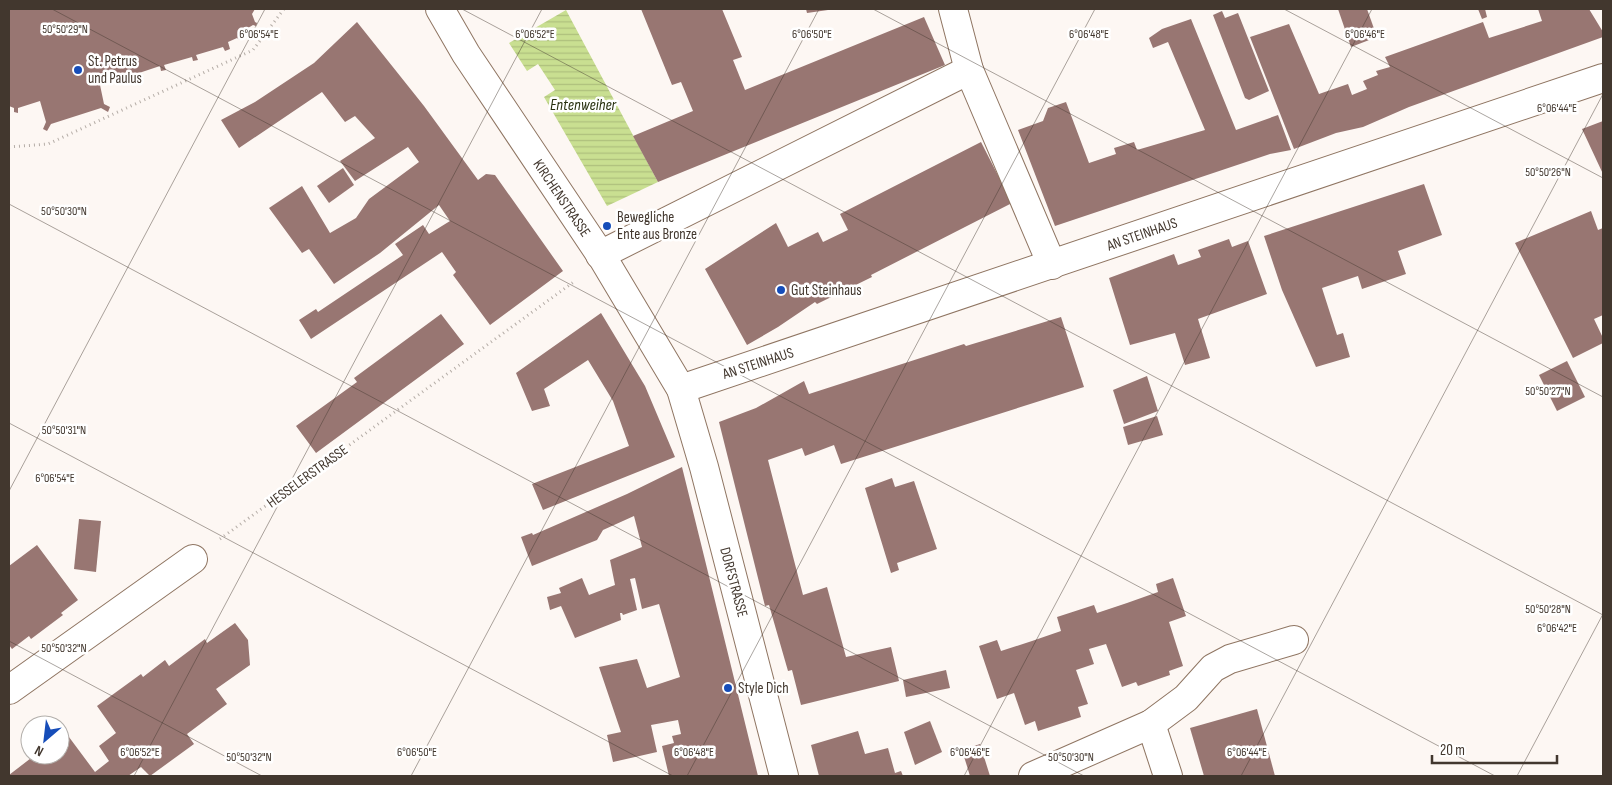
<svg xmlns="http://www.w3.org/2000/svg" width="1612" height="785" viewBox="0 0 1612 785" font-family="'Sofia Sans Condensed',sans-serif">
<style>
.water{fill:url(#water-rules)}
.building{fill:#987672}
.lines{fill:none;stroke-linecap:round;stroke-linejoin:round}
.minor-casing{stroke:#8f7562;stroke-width:30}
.path{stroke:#b5ada7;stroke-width:3;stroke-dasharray:1 4;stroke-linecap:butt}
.minor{stroke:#fff;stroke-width:28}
.ticks{fill:none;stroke:#42372e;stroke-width:1;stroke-opacity:0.45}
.poi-dot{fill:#164db9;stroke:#fff;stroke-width:2}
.labels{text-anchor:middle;stroke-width:5;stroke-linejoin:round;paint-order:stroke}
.poi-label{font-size:15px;fill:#42372e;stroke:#fff;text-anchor:start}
.street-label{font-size:15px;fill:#42372e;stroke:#fff}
.water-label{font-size:16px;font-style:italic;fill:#28300f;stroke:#fff}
.ticks-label{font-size:12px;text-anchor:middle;fill:#42372e;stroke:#fff;stroke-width:5;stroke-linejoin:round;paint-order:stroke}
</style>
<defs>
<pattern id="water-rules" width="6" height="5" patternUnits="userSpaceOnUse" patternTransform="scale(1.25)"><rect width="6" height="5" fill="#c9df91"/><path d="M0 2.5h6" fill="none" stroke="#aec07d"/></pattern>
</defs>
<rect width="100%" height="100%" fill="#fdf7f3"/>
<path class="water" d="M566,10L658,182L607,206L544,97L555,90L538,64L527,71L509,43Z"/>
<g class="building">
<path d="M9,9H255L252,14L255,22L257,23L256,26L253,25L248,28L244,27L240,36L242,38L240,40L237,38L228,42L230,49L225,51L223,47L196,55L198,60L193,61L192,57L164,65L166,70L161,71L160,66L133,75L134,79L130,81L128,76L100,85L104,104L110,107L108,112L101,108L51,124L47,131L43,129L46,122L40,101L18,108V113L14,112V108L9,106Z"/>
<path d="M641,9H722L742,57L733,60L745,90L924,17L945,65L658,182L633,136L693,111L681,82L672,85Z"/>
<path d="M806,9H828V10L807,13Z"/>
<path d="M1338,9H1367L1377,37L1351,47Z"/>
<path d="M1478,9H1485L1487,17L1482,19Z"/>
<path d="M1538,9H1589L1603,32V37L1409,107L1363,127L1336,133L1294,149L1250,37L1289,24L1319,94L1348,84L1352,95L1367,89L1363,81L1378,75L1376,71L1390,67L1385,57L1483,22L1489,38L1542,21Z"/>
<path d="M1222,11L1225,18L1238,13L1269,91L1249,100L1245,98L1213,15Z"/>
<path d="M1191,19L1236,130L1278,115L1291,150L1270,154L1055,226L1018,130L1043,121L1048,108L1066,102L1089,163L1116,154L1114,148L1134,142L1137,150L1205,130L1168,42L1153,48L1149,38L1162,29Z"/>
<path d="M357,22L424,106L478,180L486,174L495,175L563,271L490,325L453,275L456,272L442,252L311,339L299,320L316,309L318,312L403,255L395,244L423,225L429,234L450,221L439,205L380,253L334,284L309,249L302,253L269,208L302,186L330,233L356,218L369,199L419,162L408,147L355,181L340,161L375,138L355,116L345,122L322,92L239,148L221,120L255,102L314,63Z"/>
<path d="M1603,121V174L1582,129Z"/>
<path d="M981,142L1012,203L871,275L872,277L817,304L815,302L778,327L747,345L705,269L776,223L788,247L818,232L823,242L848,230L840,214Z"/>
<path d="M343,168L354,185L329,203L317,186Z"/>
<path d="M1424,184L1442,235L1398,251L1406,274L1362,289L1358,276L1322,288L1337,335L1343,333L1350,357L1316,367L1282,290L1264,236Z"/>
<path d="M1591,211L1598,230L1603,228V315L1594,319L1603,338V343L1573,358L1515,243Z"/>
<path d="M1229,239L1232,247L1248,241L1267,294L1198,319L1210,358L1185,365L1175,333L1130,345L1109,278L1174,254L1178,265L1201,257L1198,250Z"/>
<path d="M601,313L645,386L675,457L543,510L532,484L629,446L613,401L588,360L544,389L550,406L532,411L516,373Z"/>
<path d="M441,314L464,344L316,453L296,426L357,382L354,378Z"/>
<path d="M1061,317L1084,387L841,464L834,445L805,456L802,448L768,460L803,595L827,587L846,657L891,647L899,681L801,705L792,670L788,671L769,605L765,606L719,422L756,408L804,381L809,394L964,344L966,346Z"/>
<path d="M1567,361L1585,397L1557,411L1539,375Z"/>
<path d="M1147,376L1158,411L1124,424L1113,390Z"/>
<path d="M1157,416L1163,435L1128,445L1123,427Z"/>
<path d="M682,467L704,556L758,776H669L662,746L674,743L672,736L681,734L678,720L651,725L657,752L613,762L607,735L621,732L599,667L637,659L647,688L680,677L659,604L642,609L635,578L630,579L637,610L623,615L622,613H620L621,620L575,638L561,606L550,610L547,597L561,593L559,588L582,578L589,595L615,585L610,560L642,547L634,516L603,530L597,540L532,566L521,537L532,533L533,535L627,494Z"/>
<path d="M892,478L895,487L914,481L937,549L897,563L899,570L891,573L865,488Z"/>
<path d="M79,519L101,521L96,572L74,569Z"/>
<path d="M37,545L78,600L61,613L63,615L31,639L29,636L12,649L9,645V566Z"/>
<path d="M1173,578L1186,616L1169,622L1183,666L1169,671L1170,675L1138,686L1136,682L1122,687L1106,644L1089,649L1094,664L1076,670L1088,704L1078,707L1081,717L1038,731L1035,721L1025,725L1014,693L997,699L979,646L997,640L1001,651L1032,641L1061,631L1057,617L1094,605L1097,613L1127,603L1158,592L1156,584Z"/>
<path d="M235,623L248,640L250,665L216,689L227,704L187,734L194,744L150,776L141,767L128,776H9V775L35,755H60V737L66,733L95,772L109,761L99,746L116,733L97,706L141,674L143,677L165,660L169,666L205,639L207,643Z"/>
<path d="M946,670L950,688L906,697L903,680Z"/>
<path d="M1257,709L1275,776H1204L1190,728Z"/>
<path d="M930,721L942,752L915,765L904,732Z"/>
<path d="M858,731L865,754L888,748L895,773L901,771L903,776H819L811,745Z"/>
<path d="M980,744L990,776H970L962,750Z"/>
</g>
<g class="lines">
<defs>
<g id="minor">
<path d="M440,9L466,54L604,260L681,389L704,467L784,776"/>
<path d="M953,9L969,70L1052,265"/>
<path d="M600,255L969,70"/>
<path d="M681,389L1603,78"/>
<path d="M9,690L193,559"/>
<path d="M1151,724L1168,776"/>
<path d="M1033,776L1151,724L1186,698L1213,668L1230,659L1294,640"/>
</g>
</defs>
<use href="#minor" class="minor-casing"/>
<g class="path">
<path d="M9,147L48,144L253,50L284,9"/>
<path d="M220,539L575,281"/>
</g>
<use href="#minor" class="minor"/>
</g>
<path class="ticks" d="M52,9L1495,776M462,9L1603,615M873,9L1603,397M1284,9L1603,178M9,204L1084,776M9,423L673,776M9,491L265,9M9,641L262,776M134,776L542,9M411,776L819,9M687,776L1095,9M964,776L1372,9M1241,776L1603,94M1517,776L1603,614"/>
<g class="poi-dot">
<circle cx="78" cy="70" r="5"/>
<circle cx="607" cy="226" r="5"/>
<circle cx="781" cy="290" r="5"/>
<circle cx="728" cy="688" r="5"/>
</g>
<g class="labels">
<g class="poi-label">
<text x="88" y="66">St. Petrus<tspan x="88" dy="17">und Paulus</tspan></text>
<text x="617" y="222">Bewegliche<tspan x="617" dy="17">Ente aus Bronze</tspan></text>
<text x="791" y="295">Gut Steinhaus</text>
<text x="738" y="693">Style Dich</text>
</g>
<g class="street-label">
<text transform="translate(562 198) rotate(56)" y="5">KIRCHENSTRASSE</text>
<text transform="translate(1142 234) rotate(-19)" y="5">AN STEINHAUS</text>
<text transform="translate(758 363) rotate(-18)" y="5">AN STEINHAUS</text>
<text transform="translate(307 476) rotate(-36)" y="5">HESSELERSTRASSE</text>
<text transform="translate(734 582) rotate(75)" y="5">DORFSTRASSE</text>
</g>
<g class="water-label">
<text x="583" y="110">Entenweiher</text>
</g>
</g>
<g class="ticks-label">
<text x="65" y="33">50°50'29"N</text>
<text x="259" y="38">6°06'54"E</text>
<text x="535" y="38">6°06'52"E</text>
<text x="812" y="38">6°06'50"E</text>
<text x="1089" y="38">6°06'48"E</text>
<text x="1365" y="38">6°06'46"E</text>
<text x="1557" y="112">6°06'44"E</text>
<text x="1548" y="176">50°50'26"N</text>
<text x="64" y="215">50°50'30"N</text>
<text x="1548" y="395">50°50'27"N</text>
<text x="64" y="434">50°50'31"N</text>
<text x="55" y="482">6°06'54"E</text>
<text x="1548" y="613">50°50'28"N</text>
<text x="1557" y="632">6°06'42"E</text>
<text x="64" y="652">50°50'32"N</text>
<text x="140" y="756">6°06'52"E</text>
<text x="417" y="756">6°06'50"E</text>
<text x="694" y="756">6°06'48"E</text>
<text x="970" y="756">6°06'46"E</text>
<text x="1247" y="756">6°06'44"E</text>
<text x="249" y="761">50°50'32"N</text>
<text x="1071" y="761">50°50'30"N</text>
</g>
<rect width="1612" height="785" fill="none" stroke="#42372e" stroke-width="20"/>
<g transform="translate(45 740) rotate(208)"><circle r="24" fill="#ffffff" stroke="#b3afab"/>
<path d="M0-4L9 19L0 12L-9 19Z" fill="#164db9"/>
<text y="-8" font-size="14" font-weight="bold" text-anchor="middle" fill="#42372e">N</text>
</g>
<path d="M1432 755v8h125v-8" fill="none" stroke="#42372e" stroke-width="2.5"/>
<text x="1440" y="755" font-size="15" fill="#42372e" stroke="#ffffff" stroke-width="4" paint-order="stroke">20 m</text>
</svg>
